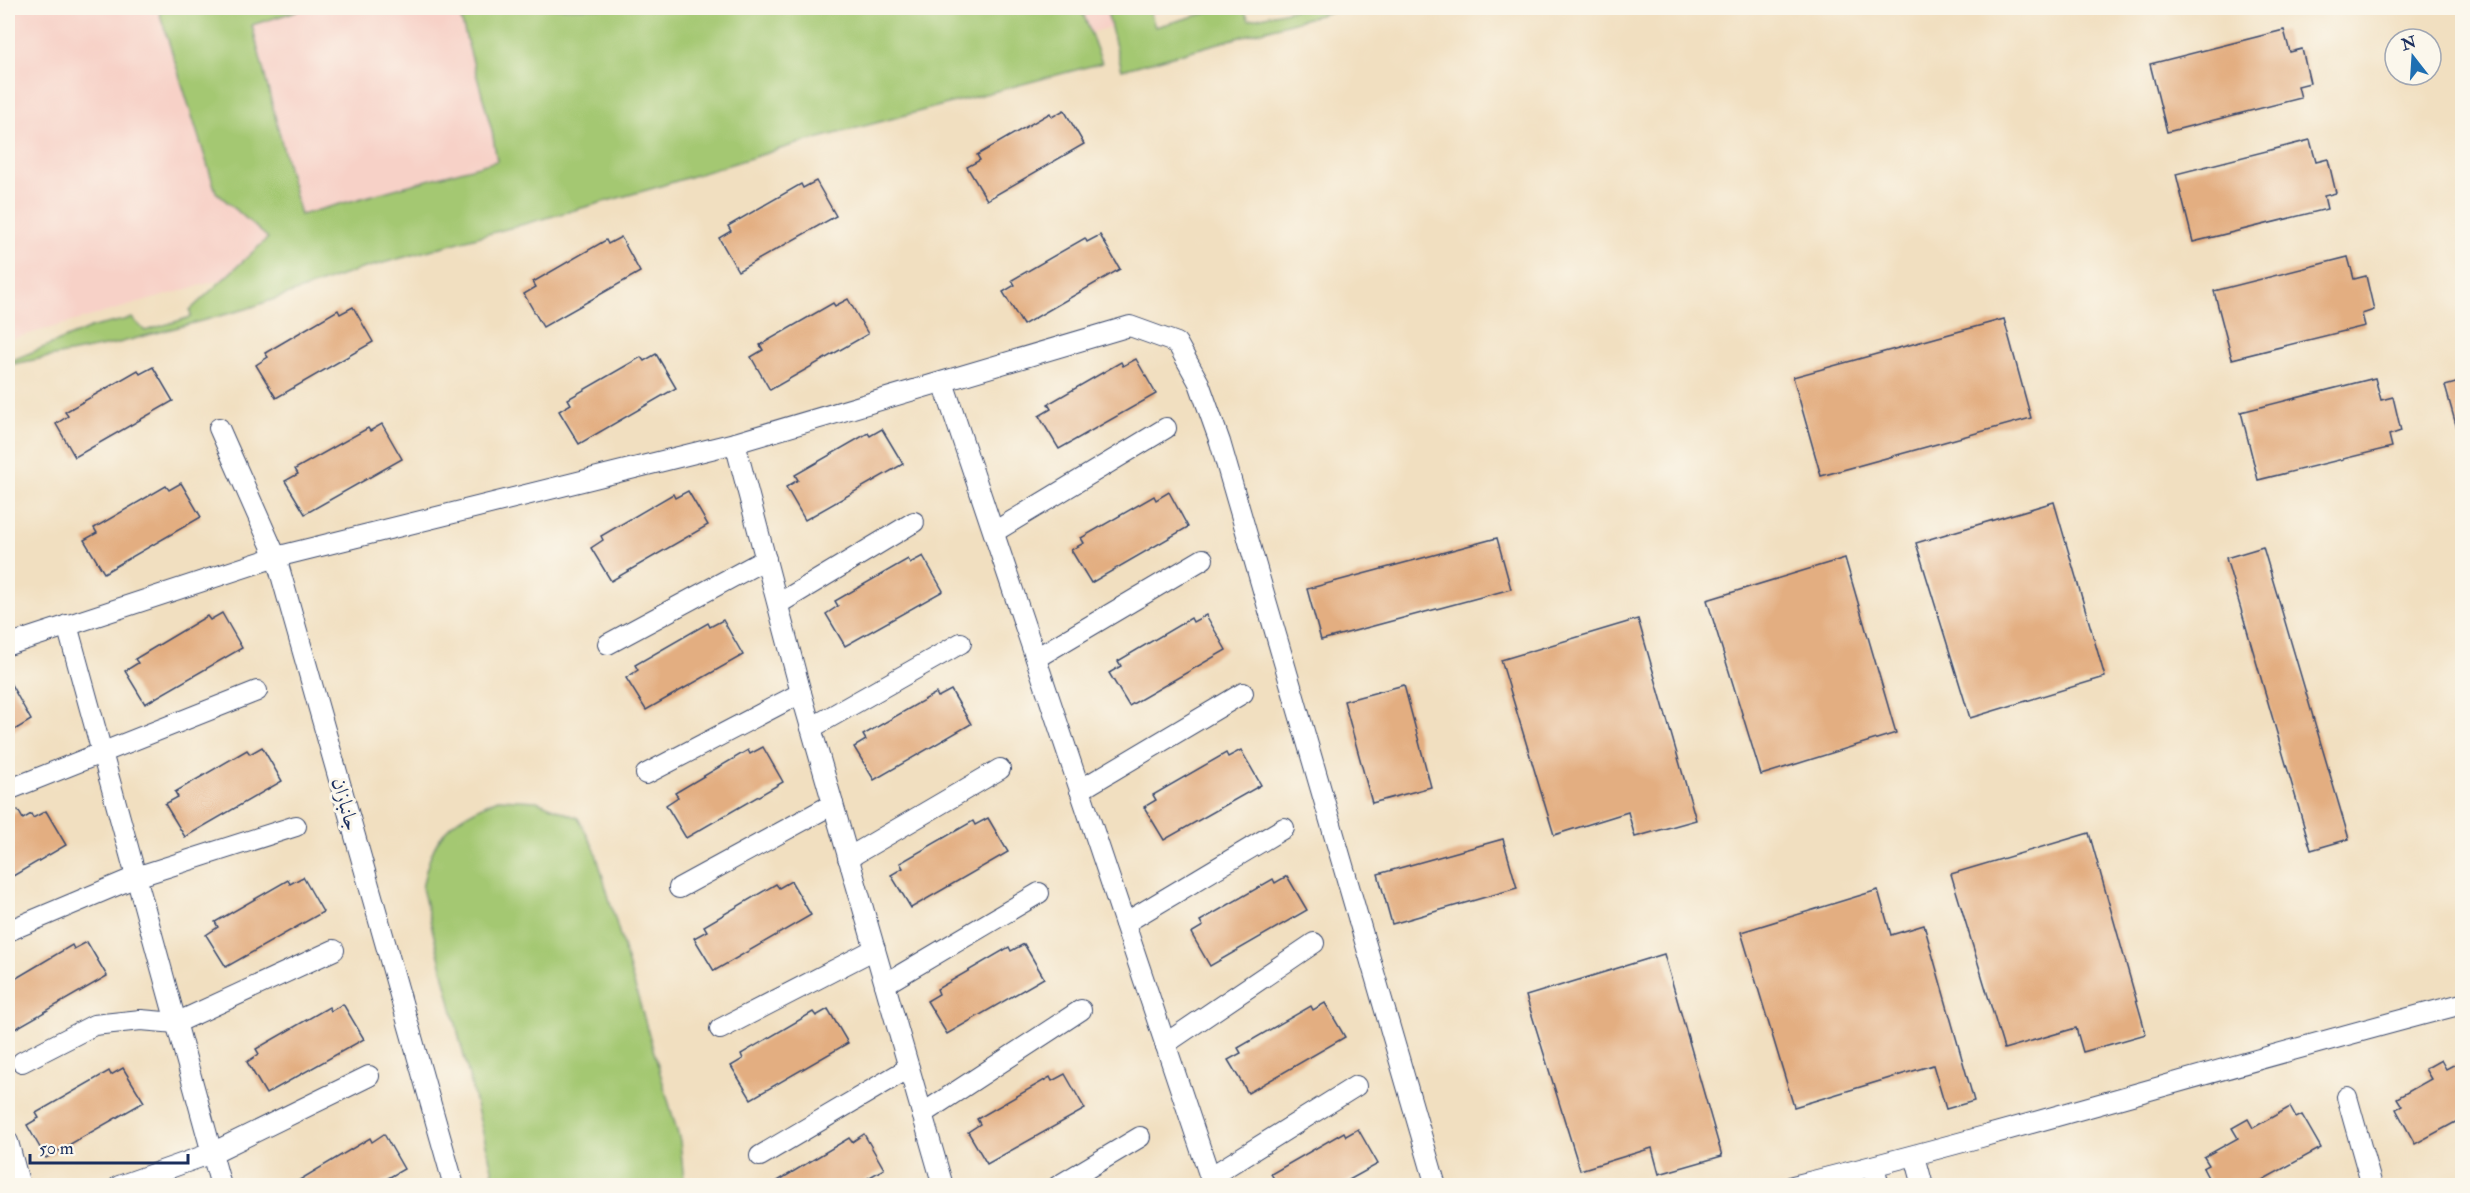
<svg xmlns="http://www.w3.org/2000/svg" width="2470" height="1193" viewBox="0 0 2470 1193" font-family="'IM FELL Double Pica',Amiri,serif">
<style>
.built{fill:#f7d1c7}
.green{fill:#a4c872;stroke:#607c68;stroke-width:1.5}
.building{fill:#e3ae81}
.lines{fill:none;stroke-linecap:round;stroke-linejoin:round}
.minor-casing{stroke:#3b496d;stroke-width:22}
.minor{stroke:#fff;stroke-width:20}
.labels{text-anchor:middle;stroke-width:6;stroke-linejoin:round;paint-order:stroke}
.street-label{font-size:20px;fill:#1b2f5e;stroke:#fbf7ec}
</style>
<rect width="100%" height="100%" fill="#fbf7ec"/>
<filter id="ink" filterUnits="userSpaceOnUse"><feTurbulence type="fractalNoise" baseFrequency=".0167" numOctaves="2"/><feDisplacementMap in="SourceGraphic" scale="12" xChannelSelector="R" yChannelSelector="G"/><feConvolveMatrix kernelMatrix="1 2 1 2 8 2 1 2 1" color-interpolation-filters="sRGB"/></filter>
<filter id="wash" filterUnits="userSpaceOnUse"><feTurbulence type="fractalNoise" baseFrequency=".008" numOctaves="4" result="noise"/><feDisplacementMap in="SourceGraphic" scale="24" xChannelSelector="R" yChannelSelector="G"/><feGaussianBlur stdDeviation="1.35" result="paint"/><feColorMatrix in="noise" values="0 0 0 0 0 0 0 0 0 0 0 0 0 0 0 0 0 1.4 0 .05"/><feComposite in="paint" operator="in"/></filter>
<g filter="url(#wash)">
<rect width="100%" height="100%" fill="#f1dfc0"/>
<path class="built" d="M8,8H1178L8,340Z"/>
<g class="green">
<path d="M158,8H306L252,25L300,215L497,161L492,131L458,8H1081L1102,63L793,145L654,188L358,270L246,309L115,344L8,365V362L93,327L132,318L145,331L191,317L190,310L268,238L216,192Z"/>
<path d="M1106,8H1149L1155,27L1224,8H1243L1249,20L1300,8H1344L1122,70Z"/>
<path d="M498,799L537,801L578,818L595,850L680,1141L684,1181L682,1185H496L422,888C433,833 448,821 498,799Z"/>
</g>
<g id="blocks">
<g class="building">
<path d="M2284,30L2290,52L2302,49L2310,83L2298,86L2301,98L2167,132L2150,64Z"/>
<path d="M1064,110L1084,144L987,200L967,167L980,160L977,155L1050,113L1052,117Z"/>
<path d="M2310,140L2316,162L2328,159L2336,193L2324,196L2327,209L2193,242L2176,174Z"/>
<path d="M816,181L836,216L738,271L719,238L731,231L728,226L801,184L803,188Z"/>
<path d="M1100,235L1120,269L1023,325L1003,292L1015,285L1012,280L1085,238L1087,242Z"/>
<path d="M621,237L640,272L543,327L524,294L536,287L533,282L606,240L608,244Z"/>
<path d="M2348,257L2354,279L2366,276L2374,310L2362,314L2365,326L2232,359L2214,291Z"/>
<path d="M848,299L868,334L770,390L751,357L763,350L760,345L833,303L835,306Z"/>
<path d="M353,307L373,342L276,398L256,365L268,357L265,353L338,310L340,314Z"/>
<path d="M2004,319L2031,418L1821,476L1793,377Z"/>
<path d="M656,354L676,388L579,444L559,411L571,404L568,399L641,357L644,361Z"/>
<path d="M1136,359L1156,394L1059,449L1039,416L1051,409L1048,404L1121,362L1123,366Z"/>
<path d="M153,367L173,401L75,457L56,424L68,416L65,412L138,370L140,374Z"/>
<path d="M2375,378L2381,400L2393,397L2401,431L2389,435L2392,447L2258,480L2241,412Z"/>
<path d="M2463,381V431L2458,432L2445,386Z"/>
<path d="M382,424L402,459L305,514L285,481L298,474L295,469L368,428L370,431Z"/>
<path d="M882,429L903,464L805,520L786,487L798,480L795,475L868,433L870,436Z"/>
<path d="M181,483L201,517L104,573L84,540L97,533L94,528L166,486L169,490Z"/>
<path d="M688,491L708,525L611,581L591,548L603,540L601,536L673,494L675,498Z"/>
<path d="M1169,492L1188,527L1091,583L1071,550L1084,543L1081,538L1154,496L1156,500Z"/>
<path d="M2054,502L2105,677L1970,718L1916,543Z"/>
<path d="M1497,538L1511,589L1321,640L1307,589Z"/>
<path d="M2263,547L2349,839L2311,850L2226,558Z"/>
<path d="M923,556L943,591L845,646L826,614L838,606L835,601L908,559L910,563Z"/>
<path d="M1845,558L1896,733L1761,775L1707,600Z"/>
<path d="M222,613L242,648L145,704L125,671L138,663L135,659L207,616L210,620Z"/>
<path d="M1206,615L1226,650L1129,706L1109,673L1121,666L1118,661L1191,618L1193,622Z"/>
<path d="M1638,619L1696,820L1635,837L1628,812L1554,835L1501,660Z"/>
<path d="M723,620L743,655L646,710L626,678L638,670L635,665L708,623L710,627Z"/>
<path d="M8,679L31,720L8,734Z"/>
<path d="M1404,685L1431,787L1372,803L1344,701Z"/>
<path d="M951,690L971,724L874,780L854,747L866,740L863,735L936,693L938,697Z"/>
<path d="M262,747L282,781L185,837L165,804L178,797L175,792L247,750L250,754Z"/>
<path d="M763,747L783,782L686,838L666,805L678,797L675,793L748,750L750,754Z"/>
<path d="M1241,750L1261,785L1164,840L1144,807L1156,800L1153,795L1226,753L1228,757Z"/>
<path d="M18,810L23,819L31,814L33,818L46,811L66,845L8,879V816Z"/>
<path d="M988,818L1008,852L911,908L891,875L903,868L900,863L973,821L975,825Z"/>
<path d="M2089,833L2146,1034L2083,1052L2076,1028L2004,1049L1951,874Z"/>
<path d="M1503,839L1517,888L1392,924L1378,874Z"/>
<path d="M1287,876L1307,910L1210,966L1191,933L1203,926L1200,921L1273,879L1275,883Z"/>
<path d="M303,877L323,912L226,967L206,935L218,927L215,922L288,880L290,884Z"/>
<path d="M791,881L811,915L714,971L694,938L707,931L704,926L776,884L779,888Z"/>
<path d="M1878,890L1891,935L1924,925L1974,1101L1946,1109L1933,1065L1794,1107L1741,932Z"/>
<path d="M87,942L107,976L8,1033V983L72,945L74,949Z"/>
<path d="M1024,944L1044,978L947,1034L927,1001L939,994L937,989L1009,947L1011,951Z"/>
<path d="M1664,954L1722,1156L1659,1174L1652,1148L1580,1170L1526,996Z"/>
<path d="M1325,1003L1345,1037L1248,1093L1228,1060L1241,1053L1238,1048L1311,1006L1313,1010Z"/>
<path d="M343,1004L364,1039L266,1094L247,1062L259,1054L256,1049L329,1007L331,1011Z"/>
<path d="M828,1009L848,1043L751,1099L731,1066L743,1059L741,1054L813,1012L816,1016Z"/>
<path d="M2441,1060L2446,1069L2463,1060V1118L2415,1144L2396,1109L2402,1106L2397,1098L2431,1079L2425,1069Z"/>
<path d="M123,1068L144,1102L46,1158L27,1125L39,1118L36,1113L109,1071L111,1075Z"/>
<path d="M1065,1074L1085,1109L987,1164L968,1132L980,1124L977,1119L1050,1077L1052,1081Z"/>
<path d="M2290,1107L2296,1118L2302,1115L2321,1148L2253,1185H2212L2203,1168L2209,1165L2204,1157L2238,1138L2232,1128L2248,1119L2253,1128Z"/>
<path d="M1358,1129L1378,1164L1340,1185H1278L1271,1174L1344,1132L1346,1136Z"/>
<path d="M384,1134L404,1169L376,1185H291L370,1138L372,1142Z"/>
<path d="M864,1134L884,1169L856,1185H771L849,1138L852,1142Z"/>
</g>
</g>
</g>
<g filter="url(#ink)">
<use href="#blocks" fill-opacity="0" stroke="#3b496d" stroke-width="1.5"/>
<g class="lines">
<defs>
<g id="minor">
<path d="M943,382L1213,1186"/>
<path d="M219,428L276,557L454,1186"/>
<path d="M735,443L801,693L943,1186"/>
<path d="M994,532L1166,428"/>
<path d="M778,604L914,522"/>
<path d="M67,625L221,1186"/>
<path d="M608,644L766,559"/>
<path d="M8,645L276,557L735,443L1130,326L1177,343L1199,383L1220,442L1436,1186"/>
<path d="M1036,658L1203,559"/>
<path d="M811,728L961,643"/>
<path d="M646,774L801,693"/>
<path d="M8,790L257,691"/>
<path d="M1080,790L1243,693"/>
<path d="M848,858L1000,769"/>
<path d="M679,888L833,804"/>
<path d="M1125,923L1284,828"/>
<path d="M8,931L136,877L296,826"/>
<path d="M885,984L1039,893"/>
<path d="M720,1029L875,949"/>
<path d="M1165,1044L1314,943"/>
<path d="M22,1062L94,1025L141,1020L176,1023L334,950"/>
<path d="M2347,1097L2372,1186"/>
<path d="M922,1114L1081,1010"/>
<path d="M8,1142L20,1186"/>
<path d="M760,1156L909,1068"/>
<path d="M1915,1156L1923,1186"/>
<path d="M1874,1166L1879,1186"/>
<path d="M1210,1177L1356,1086"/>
<path d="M119,1186L212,1153L369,1076"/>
<path d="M1058,1186L1140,1137"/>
<path d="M1793,1186C2017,1131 2239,1062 2462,1004"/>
</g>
</defs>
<use href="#minor" class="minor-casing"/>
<use href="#minor" class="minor"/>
</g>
</g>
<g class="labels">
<g class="street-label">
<text transform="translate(346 804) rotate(74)" y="7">جانبازان</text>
</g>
</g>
<rect width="2470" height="1193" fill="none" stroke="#fbf7ec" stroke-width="30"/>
<g transform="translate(2413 57) rotate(343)"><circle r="28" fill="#fbf7ec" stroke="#a1a7b3" stroke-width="1.5"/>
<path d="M0-4.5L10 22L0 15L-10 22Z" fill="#1f6fb2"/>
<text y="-9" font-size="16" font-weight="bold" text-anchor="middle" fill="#1b2f5e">N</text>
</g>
<path d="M30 1154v9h158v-9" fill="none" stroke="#1b2f5e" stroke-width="3"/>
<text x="39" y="1154" font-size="18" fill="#1b2f5e" stroke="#fbf7ec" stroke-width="4.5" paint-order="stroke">50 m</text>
</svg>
